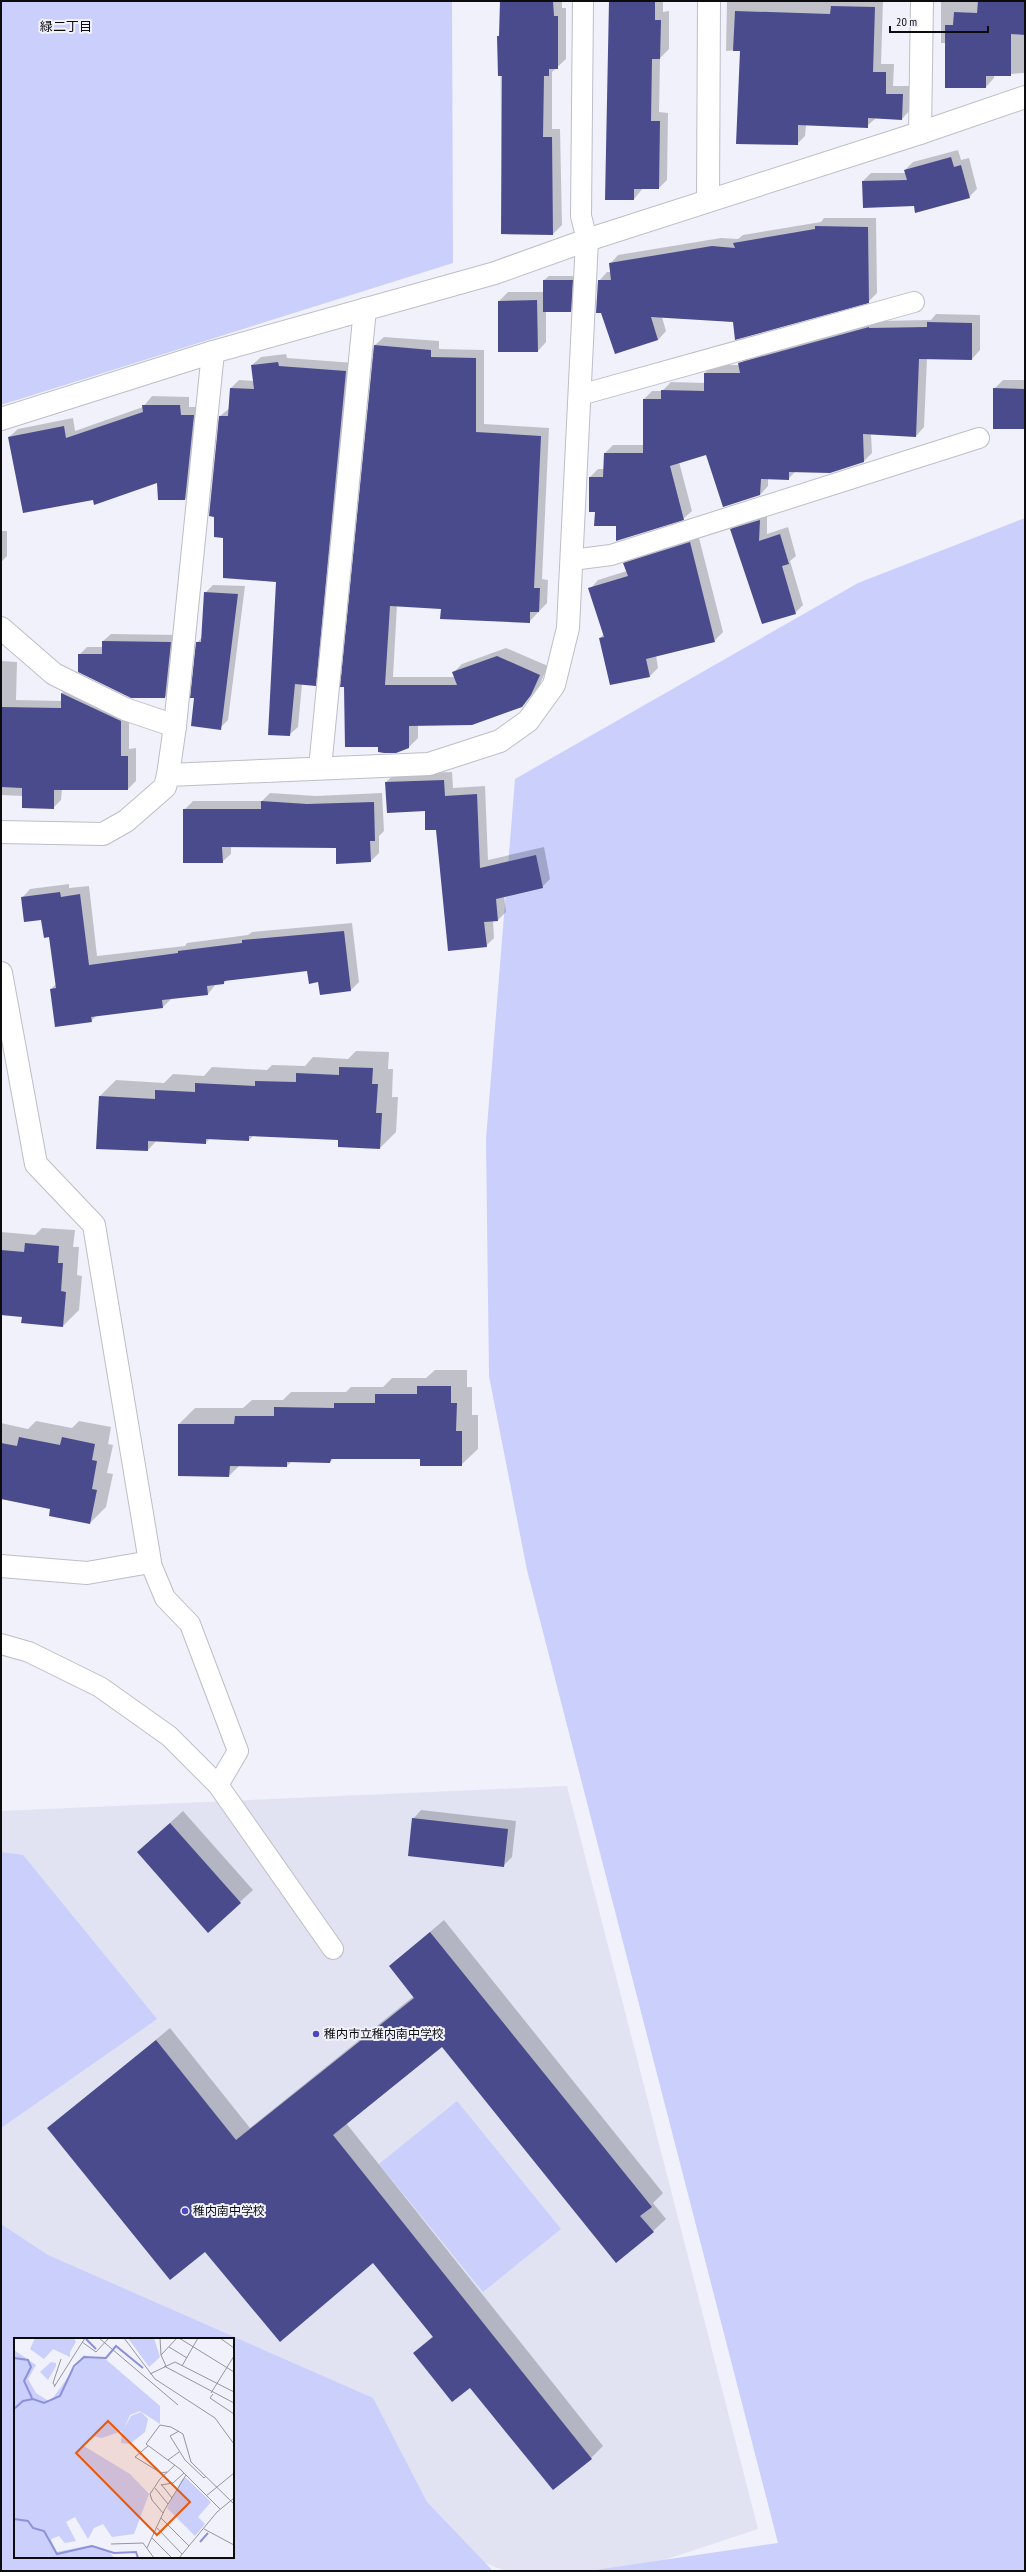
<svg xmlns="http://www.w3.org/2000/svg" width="1026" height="2572" viewBox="0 0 1026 2572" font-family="'PT Sans Narrow','Noto Sans JP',sans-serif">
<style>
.built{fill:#e1e3f3}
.green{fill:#cacffc;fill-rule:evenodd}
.shadow{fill:#0003}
.building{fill:#4a4b8c}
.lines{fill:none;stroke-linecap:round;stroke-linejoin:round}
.lane-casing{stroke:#bdbec7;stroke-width:22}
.street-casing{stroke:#bdbec7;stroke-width:24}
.lane{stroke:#fff;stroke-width:20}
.street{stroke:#fff;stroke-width:22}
.poi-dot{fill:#5047be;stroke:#f0f1fb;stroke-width:1.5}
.labels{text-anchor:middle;stroke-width:4;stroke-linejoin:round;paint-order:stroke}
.poi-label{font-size:12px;fill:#0c0c0f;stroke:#f0f1fb;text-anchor:start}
.neighbourhood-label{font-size:13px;fill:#0c0c0f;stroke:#f0f1fb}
.inset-river{fill:none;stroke:#8d91d8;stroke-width:2}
.inset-road{fill:none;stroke:#95959d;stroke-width:1}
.view{fill:#e8590c;fill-opacity:0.15;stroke:#e8590c;stroke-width:2}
.inset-edge{fill:none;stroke:#0c0c0f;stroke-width:2}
</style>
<rect width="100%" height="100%" fill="#f0f1fb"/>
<path class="built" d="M567,1786L758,2529L631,2571H505L400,2528L233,2339L1,2256V1811Z"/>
<g class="green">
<path d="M1,1H452L453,263L1,405Z"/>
<path d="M1025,518V2571H589L778,2543L527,1570L489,1376L486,1139L515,779L858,583Z"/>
<path d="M1,1852L23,1855L157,2019L1,2128Z"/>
<path d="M457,2101L561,2229L483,2292L379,2164Z"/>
<path d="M1,2224L48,2255L373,2398L427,2502L493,2571H1ZM15,2339H233V2557H15Z"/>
</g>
<g class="shadow">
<path d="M500,1H562V8H566V59L552,72V129H560L562,225L553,234L502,233Z"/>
<path d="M610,1H663V12L669,11V49L660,58L659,112L668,113L667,180L659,188H643L634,199Z"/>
<path d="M727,1H883L881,64H894L893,86H911L910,110L902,119L876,118L867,126L806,125L805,136L797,144L741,50L726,51Z"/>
<path d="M941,1H1025V73L994,75V78L986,87L946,43H941Z"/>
<path d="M958,150L961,160L969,158L977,189L969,197L915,205L863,181L871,173H906L905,170L913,162Z"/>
<path d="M824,218H876L877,293L868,302L734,321L662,317L666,331L658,340L599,281L607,272H611L610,264L618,255L721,238L738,239L743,235L821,222Z"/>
<path d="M549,276H576L575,307L571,311H546V342L538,351L499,301L508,292H544V280Z"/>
<path d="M936,314L980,315V350L972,359L927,358L924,427L916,436L871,434L872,453L863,462L796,471L788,479L768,478V486L760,495L706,454L679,462L692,511L683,519L617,525L596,511H590V477L598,469H605V453L613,445H644V399L652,391H662L671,382L705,383V373L713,365H740L748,355L877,321L931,320Z"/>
<path d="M384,337L439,341V349L484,350V424L549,428L542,579L548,580L547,603L529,622L442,608L397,605L393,677H455L454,672L462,664L506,648L548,666L539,686L522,707L418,725V738L409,747L379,751L375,345Z"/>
<path d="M286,354L287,358L354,363L324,676L315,685L302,684L298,727L289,735L277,581L220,416L230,408L231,388L239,380L254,381L252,365L261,357Z"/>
<path d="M1003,380H1025V428L994,389Z"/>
<path d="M152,396L189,397V407H202L194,490L185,499L158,481L94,499L9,437L18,429L73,418L75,431L143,407Z"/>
<path d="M767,513V534L788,527L796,556L790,561L803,605L795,613L731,529L739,522Z"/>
<path d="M1,531H7V556L1,562Z"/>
<path d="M698,534L723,632L714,641L656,655L658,668L650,676L600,638L604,634L590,589L598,580L627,571L624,563L633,555Z"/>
<path d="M213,585L245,586L228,720L220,728L195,698L197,643L202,637L205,593Z"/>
<path d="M111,634L178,635L172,690L165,697L79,655L87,647H103V641Z"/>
<path d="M1,661L17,662L16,700L62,701V693L70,685L129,713V749L136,748V781L128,789H62L61,800L53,808L23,796L1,795Z"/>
<path d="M452,772L453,788L485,786L488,860L544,847L550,879L542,887L504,896L506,912L498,920H493L494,938L486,946L436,829L426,810L386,782L395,774Z"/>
<path d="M270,793L316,796L382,793L384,831L379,836V853L371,861L337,847L231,846V854L222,862L184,810L193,801H262Z"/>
<path d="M69,884V888L89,886L97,956L185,946L187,943L248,935L252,932L352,923L359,982L351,990L319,981L308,970L227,980L224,983L216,984L208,994L172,998L163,1007L97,1015L91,1021L51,989L56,984L50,936L42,919L22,898L30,889Z"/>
<path d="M356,1051L389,1052L388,1069H393L392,1097H398L396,1132L380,1148L339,1139L254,1135L249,1140L210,1138L206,1143L157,1140L148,1150L99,1097L116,1080L164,1083L173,1074L204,1076L212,1067L267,1070L272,1065L305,1066L313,1057L348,1059Z"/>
<path d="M42,1228L75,1230L73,1247H79L77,1275L82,1276L79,1310L63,1326L23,1316L1,1314V1232L35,1235Z"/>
<path d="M435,1370H467V1387H472V1415H478V1449L461,1465L421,1458H334L330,1462H291L287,1466H239L229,1476L179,1424L195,1408H243L252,1400H283L291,1392H346L351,1387H383L392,1378H426Z"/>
<path d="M36,1421L72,1428L79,1421L111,1427L108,1444L113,1445L107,1473L113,1474L106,1507L90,1523L52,1509L1,1498V1423L28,1429Z"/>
<path d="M421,1810L516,1821L512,1857L503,1866L413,1819Z"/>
<path d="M183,1811L253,1890L208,1931L138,1852Z"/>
<path d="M444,1920L663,2193L653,2203L666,2219L653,2231L442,2045L346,2123L603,2446L591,2458L414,2353L433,2336L373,2262L205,2251L49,2128L170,2028L250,2128L414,1996L390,1966Z"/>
</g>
<g class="building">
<path d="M500,1H553L554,16H558V69H549V76H544L543,137H552L553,235L501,234L502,76H498L497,36H499Z"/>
<path d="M609,1H655V20H661L660,59H652L651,121H660L659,189H634V200H605Z"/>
<path d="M978,1H1025V35L1011,34V76H986V88H945V25H953L954,12L977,13Z"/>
<path d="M831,6L875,7L873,72H886V94H903L902,120L868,118V128L798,125V145L736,144L740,51H733L735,11L830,14Z"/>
<path d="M951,157L954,167L961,165L970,198L915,213L914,206L863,208L862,181L907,180L904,170Z"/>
<path d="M815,226L868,227L869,303L735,340L733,322L651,317L658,340L615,354L601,313H596L598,280H611L609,263L712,246L735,248L733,243L815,229Z"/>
<path d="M543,280H573L571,312H543Z"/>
<path d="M537,300L538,352H498V301Z"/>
<path d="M927,322L972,323V360L919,359L916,437L863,434L864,462L830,473L789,472V480L761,479L760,495L723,507L706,455L670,466L684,520L616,541V526H594L595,512H589V477H603L604,453H643V399H661V390L704,391V373H740L738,363L869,327V328L927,327Z"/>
<path d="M374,345L431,350V357L476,358V432L541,436L534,588H540L539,612H530V623L440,619L441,609L390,606L385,685H457L452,672L497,656L540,675L531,695L522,707L472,725L409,726V748L396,753H384L378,752V747H345L344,687H340Z"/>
<path d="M278,362L279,366L346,371L316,686L295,684L290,736L268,735L276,582L223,578V538L214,537V517L209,516L219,416H228L230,388L254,389L251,365Z"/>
<path d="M993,388L1025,389V429H993Z"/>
<path d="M142,405H180L181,415H194L185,500H158L157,483L94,505L93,500L23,513L8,437L64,426L66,438L143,412Z"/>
<path d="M760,520L759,541L780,534L789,564L782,566L796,614L762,624L730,529Z"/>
<path d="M690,542L715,642L646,659L650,677L610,685L599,638L604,637L588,588L628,576L623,563Z"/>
<path d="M204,592L238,594L221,730L191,726L194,698H190L196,642H201Z"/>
<path d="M102,641L171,642L165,698H131L78,672V654H102Z"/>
<path d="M61,693L121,721V756H128V790H54V809L22,808V788L1,787V707L61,708Z"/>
<path d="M444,780L445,796L477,794L480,868L536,855L543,888L496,899L498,921L484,922L487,947L448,951L436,830H425V811L387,813L385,782Z"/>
<path d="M261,801L307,804L374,802L375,841H370L371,862L336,864V848L222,847L223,863H183V809H261Z"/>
<path d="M60,892L61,897L80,894L89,965L178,953V951L242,943V940L344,931L351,991L320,995L318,982L309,984L307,971L224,981V984L207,986L208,995L162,1000L163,1008L91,1017L92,1022L55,1027L50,989L56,988L49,937L44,938L41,920L24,922L21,897Z"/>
<path d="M339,1067L373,1068L372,1084H378L376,1113H382L380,1149L338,1147V1140L249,1136V1141L206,1139V1144L148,1141V1151L96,1149L99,1096L155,1099V1090L195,1092V1083L255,1086V1081L296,1082V1073L339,1075Z"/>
<path d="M25,1243L59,1246L58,1263H63L61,1291L66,1292L63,1327L21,1323L22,1317L1,1315V1250L24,1252Z"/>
<path d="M417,1386H451V1403H457L456,1431H462V1466H420V1459H331L330,1463L287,1462V1467L230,1466L229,1477L178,1476V1424H234L235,1416H274V1407L334,1408V1403H375V1394H417Z"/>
<path d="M19,1437L60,1445L62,1437L95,1444L92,1460L97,1461L92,1489L97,1490L90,1524L49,1516L50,1509L1,1499V1443L17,1446Z"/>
<path d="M412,1818L508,1829L504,1867L408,1856Z"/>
<path d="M170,1823L241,1903L208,1933L137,1852Z"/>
<path d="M430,1932L652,2207L640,2216L654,2232L616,2263L442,2047L333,2135L592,2459L553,2490L470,2388L452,2402L413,2353L433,2337L373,2263L280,2342L205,2252L170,2280L47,2128L156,2040L236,2140L414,1998L389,1966Z"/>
</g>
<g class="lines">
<defs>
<g id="lane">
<path d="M583,1L581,216L587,240"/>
<path d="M580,395L914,302"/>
<path d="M572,560L611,555L979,438"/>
<path d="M150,1562L165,1598L190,1624L238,1751L218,1785"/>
<path d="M1,1644L29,1652L100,1687L169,1736L218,1785L333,1949"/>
</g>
<g id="street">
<path d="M920,133L922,1"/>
<path d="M708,200L709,1"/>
<path d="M1,419L213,352L495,273L587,240L920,133L1025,97"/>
<path d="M1,628L54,674L125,709L175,726"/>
<path d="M320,768L365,309"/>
<path d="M168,775L175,726L213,352"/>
<path d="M1,832L103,834L126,821L165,787L168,775L429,764L500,741L528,721L554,685L568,628L587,240"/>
<path d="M1,973L36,1164L94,1225L150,1562L87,1573L1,1566"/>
</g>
</defs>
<use href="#lane" class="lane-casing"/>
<use href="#street" class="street-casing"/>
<use href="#lane" class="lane"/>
<use href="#street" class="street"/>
</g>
<g class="poi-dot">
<circle cx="316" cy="2034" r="4"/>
<circle cx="185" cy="2211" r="4"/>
</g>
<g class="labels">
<g class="poi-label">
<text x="324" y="2038">稚内市立稚内南中学校</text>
<text x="193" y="2215">稚内南中学校</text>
</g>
<g class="neighbourhood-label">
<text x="66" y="31">緑二丁目</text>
</g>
</g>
<g transform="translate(14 2338)">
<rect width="220" height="220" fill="#f0f1fb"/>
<path d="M21,0H60L62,4L56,14V19L39,11L30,21L16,11ZM114,0H140L146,19L135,29ZM0,12L22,27L14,41L22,55L36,64L70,17L77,20L89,19L146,68V86L126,73L116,77L110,91L117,78L127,74L134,81L131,94L116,106L107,105L108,93L88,100L78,98L70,108L116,136L135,156L120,196L98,199L89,186L80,190L74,201L61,179L52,184L62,203L51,205L45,198L37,201L42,214L78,207L94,212L100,220H0ZM37,24L42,25V28L34,42L26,34ZM172,140L197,164L184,179L191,186L181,198L153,170L168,141Z" fill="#cacffc"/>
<path class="inset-river" d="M72,1L82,11M0,20L14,22L17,29L10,43L18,60M0,71L9,63L19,61L30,65L46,58L60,28L70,19L92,20L102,8L129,30M0,181L14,183L19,190L30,193L43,216L78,208L100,215L122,214L124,220M186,204L194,195"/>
<path class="inset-road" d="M85,0L164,67M110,0L141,41L201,80L220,106M146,0L147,17L152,28M165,0L220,34M206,0L220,10M68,4L82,14L95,0M155,9L173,20M147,17L163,0M150,28L220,65M168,28L184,0M136,36L161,24L220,54M41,48L39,45L47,21M40,49L71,0M197,55L220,18M199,56L196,60L220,76M165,93L156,98L171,122L190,140L192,138M134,108L121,119L147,135L153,134M154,122L165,114M147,146L158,160M147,147L159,145L170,135M141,150L154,166M192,158L220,135M206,171L166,131L132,106L146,87L157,89L169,96L177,124L220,166M149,175L138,162L136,156L146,141L161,127M147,180L175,208M142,189L168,216M190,191L220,207M138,200L158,220M97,206L129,205L140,220M133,210L151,171L172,137M165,220L203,174L220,160"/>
<path class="view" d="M94,83L176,164L143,197L62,115Z"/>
<rect width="220" height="220" class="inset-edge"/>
</g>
<rect width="1026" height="2572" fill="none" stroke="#0c0c0f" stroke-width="4"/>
<path d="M890 26v6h98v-6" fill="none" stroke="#0c0c0f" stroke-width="2"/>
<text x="896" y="26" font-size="12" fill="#0c0c0f" stroke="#f0f1fb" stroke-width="3" paint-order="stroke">20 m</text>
</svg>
